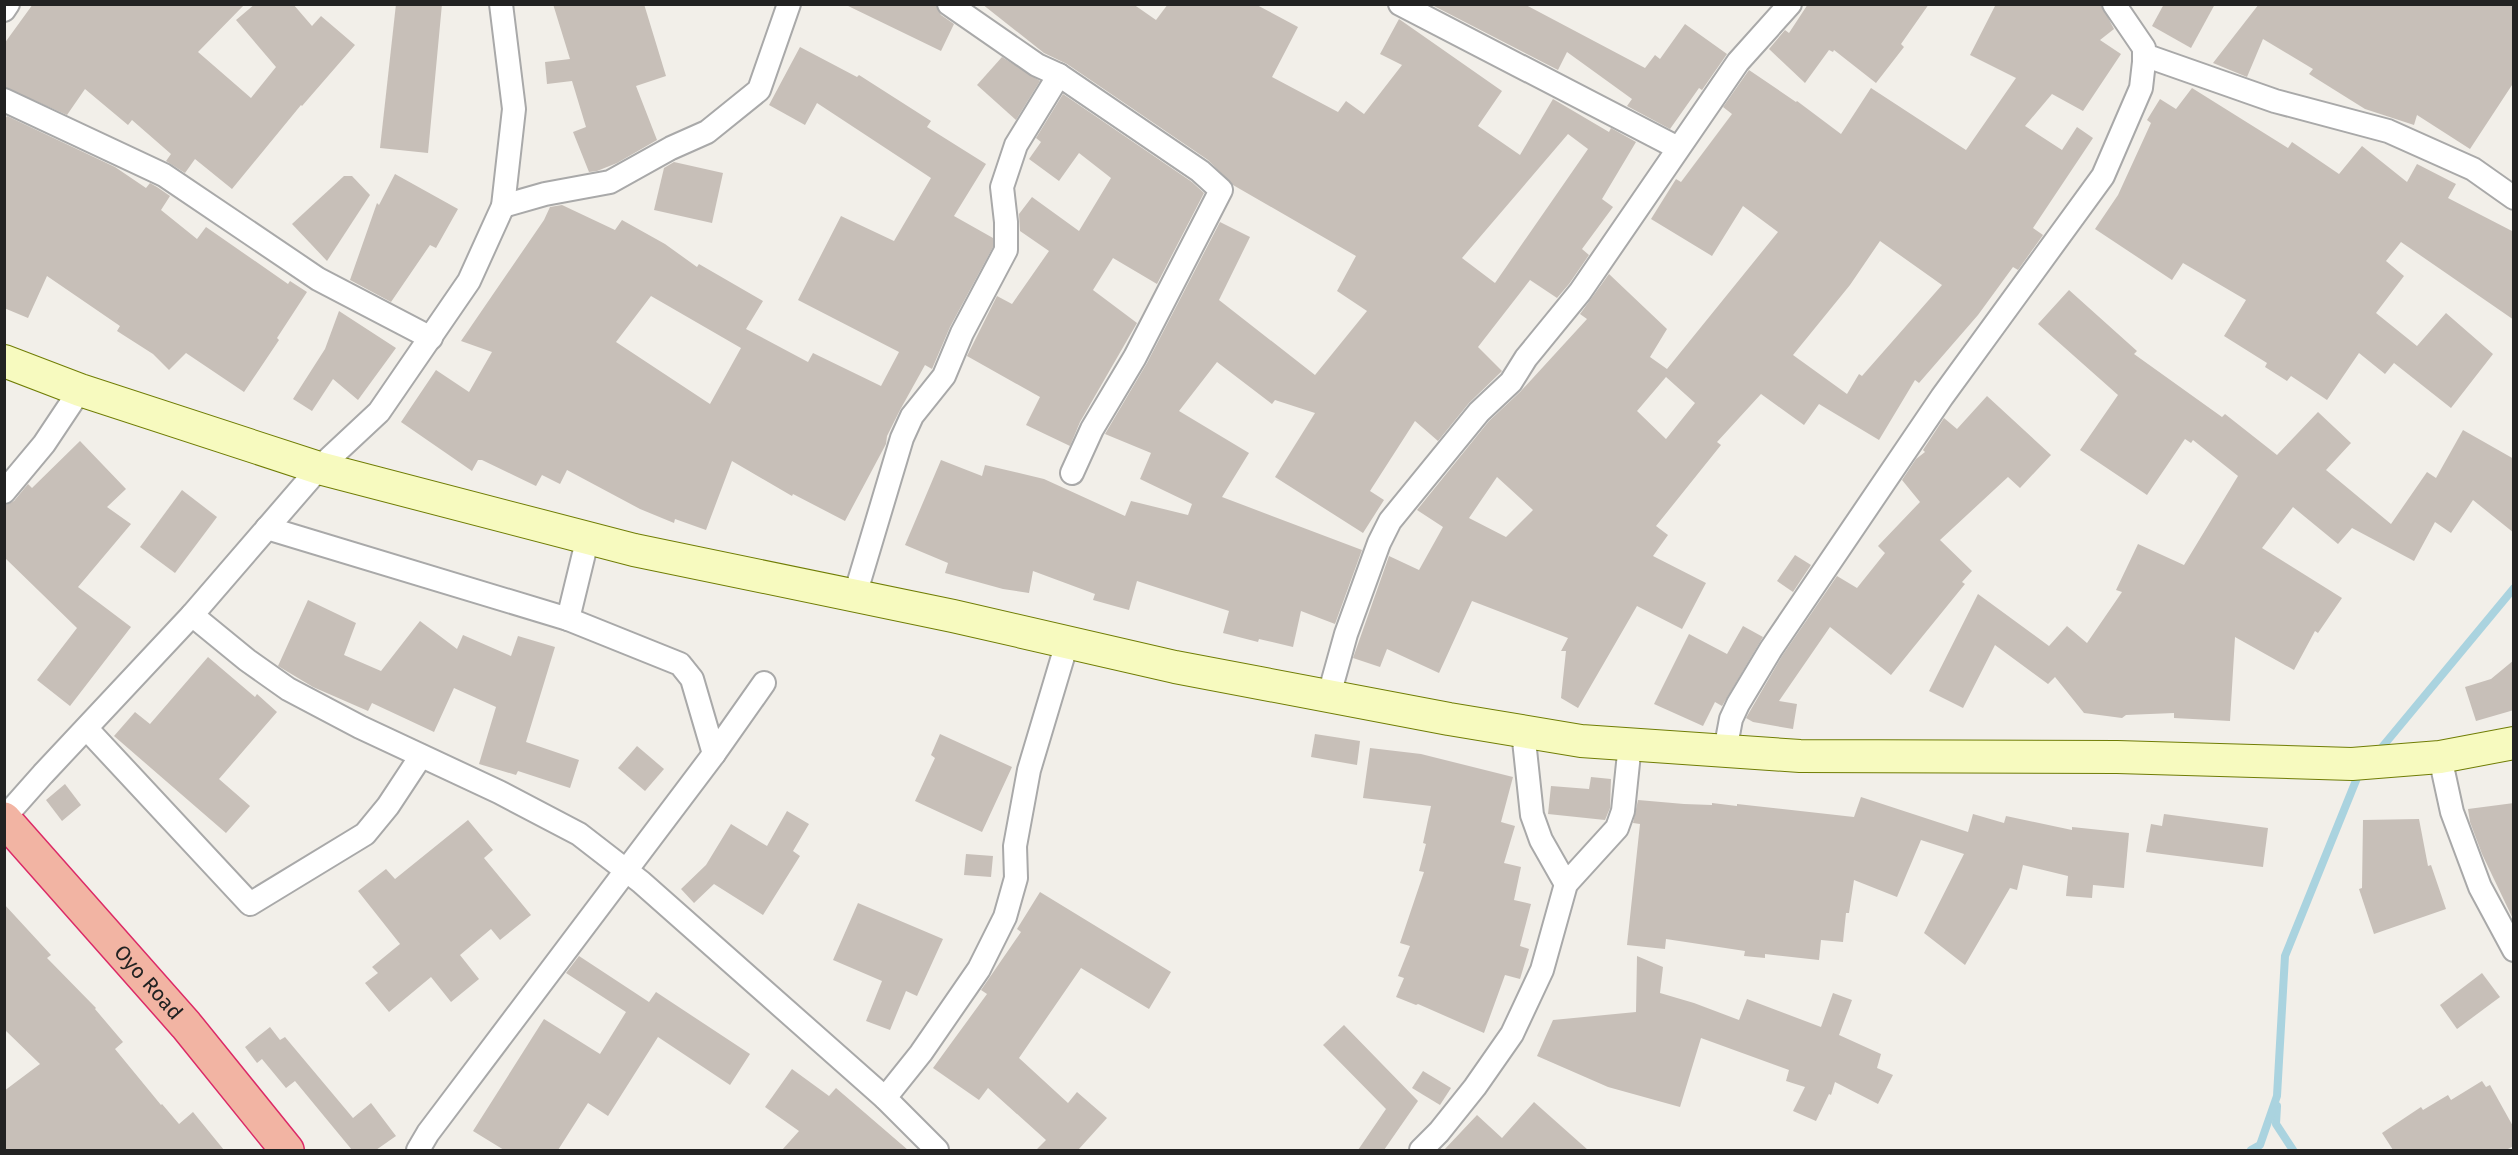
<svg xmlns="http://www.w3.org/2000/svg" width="2518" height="1155" viewBox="0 0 2518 1155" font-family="'Fira Sans',sans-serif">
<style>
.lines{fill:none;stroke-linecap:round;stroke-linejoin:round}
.stream{stroke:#aad3df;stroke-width:8}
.building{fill:#c7bfb8;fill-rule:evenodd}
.minor-casing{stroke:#a9a9a9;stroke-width:26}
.secondary-casing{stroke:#707d05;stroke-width:34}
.trunk-casing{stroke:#dc2a67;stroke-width:36}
.minor{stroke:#fff;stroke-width:22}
.secondary{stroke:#f7fabf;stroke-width:32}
.trunk{stroke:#f2b4a3;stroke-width:33}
.labels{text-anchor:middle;stroke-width:6;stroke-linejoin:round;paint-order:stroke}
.street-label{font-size:21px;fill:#222;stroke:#fff}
</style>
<rect width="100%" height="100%" fill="#f2efe9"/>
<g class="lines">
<g class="stream">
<path d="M2378,752L2514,588"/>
<path d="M2277,1106L2276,1124L2293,1150"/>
<path d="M2251,1150L2260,1145L2277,1096L2285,956L2357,778L2361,773"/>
</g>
</g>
<g class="building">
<path d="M33,4H245L198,52L251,98L276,67L236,20L255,4H293L312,26L321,16L355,45L302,106L301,105L232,189L195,159L185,173L166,161L171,154L132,120L128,125L85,89L67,115L4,87V44Z"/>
<path d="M396,4H442L428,153L380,148Z"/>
<path d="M553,4H644L666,76L636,86L657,140L617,163L597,171L589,172L573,132L586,127L572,81L547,84L545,62L570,59Z"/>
<path d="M844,4H936L941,15L954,24L941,51Z"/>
<path d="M982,4H1133L1156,20L1168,4H1255L1298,27L1272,77L1338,112L1346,101L1364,114L1402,65L1380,54L1399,19L1502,91L1478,126L1520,155L1553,99L1609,132L1611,128L1636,142L1602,199L1613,207L1582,249L1589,255L1569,284L1557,298L1530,280L1478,347L1502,371L1500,373L1469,403L1438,441L1415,421L1370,491L1384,500L1363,533L1275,477L1315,413L1275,400L1272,404L1217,362L1179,411L1249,453L1222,497L1362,550L1335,624L1301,611L1293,647L1259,639L1258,642L1223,633L1229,611L1137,581L1129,610L1093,600L1095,594L1033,571L1029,593L1003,589L945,573L948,563L905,545L941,460L982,476L985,465L1044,479L1125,516L1131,501L1188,515L1192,504L1140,479L1151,453L1105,434L1147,363L1220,222L1250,237L1219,300L1315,375L1367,311L1337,291L1356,256L1233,185L1208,160L1067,64L1044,53ZM1568,134L1588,149L1495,283L1462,258Z"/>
<path d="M1430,4H1524L1645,68L1655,55L1660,59L1685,24L1727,54L1702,90L1699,88L1670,129L1627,106L1632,99L1567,52L1558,70Z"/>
<path d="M1808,4H1929L1901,44L1904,47L1876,83L1834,50L1833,52L1829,50L1805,83L1769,49L1785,30L1789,33Z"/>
<path d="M1996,4H2101L2114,29L2100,40L2121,54L2083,111L2052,94L2025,126L2062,150L2077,127L2093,138L2033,228L2043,235L2018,270L2013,267L1978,315L1919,383L1915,380L1879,440L1819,404L1804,425L1761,394L1717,442L1721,445L1656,526L1668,535L1653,556L1706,583L1682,629L1637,606L1578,708L1561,698L1566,651H1561L1568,638L1472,601L1439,673L1387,649L1380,667L1353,658L1389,556L1419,570L1443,527L1417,510L1489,421L1520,392L1587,319L1580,314L1609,274L1667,329L1650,357L1667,369L1778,232L1743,206L1712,256L1651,219L1676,179L1681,182L1732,114L1723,107L1749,70L1796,102L1797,101L1841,134L1871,88L1966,150L2016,78L1970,55ZM1880,241L1942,285L1862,376L1859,374L1847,394L1793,355L1850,285ZM1666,377L1695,403L1666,439L1637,411ZM1497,477L1533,510L1506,537L1469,518Z"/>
<path d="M2164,4H2215L2191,48L2152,26Z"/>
<path d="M2259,4H2514V82L2470,149L2417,115L2414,125L2365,109L2309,74L2313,69L2263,39L2247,77L2213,63Z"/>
<path d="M800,47L857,77L859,75L931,121L927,127L986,164L954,216L993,238V247L950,327L932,369L925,365L900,410L887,436L886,444L845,521L793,494L792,496L732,461L706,530L675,519L674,523L640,509L567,470L560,484L542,475L536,486L482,460H478L472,471L401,422L436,370L469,392L492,352L461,341L544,220L550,207L562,205L615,230L622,220L665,244L697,267L699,264L763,301L746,329L808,362L813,353L881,386L899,352L798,300L841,216L894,241L931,178L817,103L805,125L769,105ZM651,296L741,348L710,404L616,342Z"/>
<path d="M1002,57L1040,81L1016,120L977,85Z"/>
<path d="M2192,88L2288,148L2292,142L2339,174L2362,146L2407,182L2417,164L2456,184L2448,198L2514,232V320L2401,242L2386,261L2404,276L2376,313L2417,346L2446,313L2493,354L2451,408L2394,363L2385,374L2359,353L2327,400L2291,376L2287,381L2265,367L2267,363L2224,336L2246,300L2183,263L2172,280L2095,229L2118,195L2151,123L2147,120L2160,99L2176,109Z"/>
<path d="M1063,94L1192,182L1204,193L1157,284L1113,258L1093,290L1137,323L1080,422L1070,446L1026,425L1040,397L967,356L997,296L1012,304L1049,251L1020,231L1019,214L1032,197L1079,231L1111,178L1079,153L1059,181L1029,159L1041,142L1036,138Z"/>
<path d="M7,116L115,167L146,188L150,183L157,187L170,196L161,210L197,239L206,227L288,284L290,281L307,292L277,338L279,340L244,392L186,353L169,370L153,354L117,331L120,326L47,276L28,318L4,308V120Z"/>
<path d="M674,162L723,173L712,223L654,210L664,168Z"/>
<path d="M395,174L458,209L436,248L430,245L391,302L350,280L377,203L379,205Z"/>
<path d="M344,176H352L370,195L327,261L292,224Z"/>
<path d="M2069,290L2137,351L2134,354L2222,417L2225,414L2277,455L2318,412L2351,443L2326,470L2391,524L2427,472L2436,478L2463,430L2514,459V533L2473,500L2451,533L2435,522L2414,561L2352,528L2338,544L2293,507L2262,548L2342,598L2318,633L2315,631L2294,670L2235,637L2230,721L2174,718V713L2126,715L2122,718L2084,713L2055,677L2048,684L1995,645L1963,708L1929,691L1978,594L2049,646L2067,626L2087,643L2122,592L2116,590L2138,544L2184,565L2238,476L2193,440L2191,443L2185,439L2147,495L2080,450L2118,395L2038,324Z"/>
<path d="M339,311L396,348L358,400L333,379L312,411L293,399L325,349Z"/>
<path d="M1987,396L2051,455L2020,488L2008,477L1940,540L1972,571L1962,582L1965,584L1891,675L1830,627L1779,701L1797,704L1793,729L1753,722L1746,718L1782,656L1837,576L1857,588L1885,553L1878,546L1920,502L1902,480L1916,459L1925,452L1923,450L1944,418L1957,429Z"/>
<path d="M80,441L126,489L107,507L131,524L78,587L131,627L70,706L37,680L77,628L4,557V506L14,501L28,484L32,488Z"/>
<path d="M182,490L217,517L175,573L140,547Z"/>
<path d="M1795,555L1811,565L1793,592L1777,581Z"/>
<path d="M308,600L356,623L344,655L381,671L420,621L457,649L463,635L511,656L518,636L555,647L526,742L579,760L570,788L518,771L516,775L479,764L496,707L454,688L434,732L372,703L368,711L313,687L278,666Z"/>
<path d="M1743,626L1763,637L1722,706L1715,702L1703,726L1654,704L1689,634L1727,654Z"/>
<path d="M208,657L255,697L257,694L277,712L219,779L250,806L226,833L114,736L135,712L150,724Z"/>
<path d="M2514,660V710L2476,721L2465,687L2491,679Z"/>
<path d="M940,734L1012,767L982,832L915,801L935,758L931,755Z"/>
<path d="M1315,734L1360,741L1357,765L1311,757Z"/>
<path d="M637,746L664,769L645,791L618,768Z"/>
<path d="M1370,748L1421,754L1513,777L1501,822L1515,826L1504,863L1521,867L1514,900L1531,904L1520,946L1529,949L1520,979L1505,975L1484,1033L1418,1004L1416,1005L1396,997L1404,978L1398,976L1410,946L1400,943L1424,872L1419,871L1426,844L1423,843L1431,806L1363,798Z"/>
<path d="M1591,777L1611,779L1610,808L1605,820L1548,814L1551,786L1589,789Z"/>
<path d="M65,784L81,805L62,821L46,800Z"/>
<path d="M1861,797L1968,832L1973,814L2004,823L2006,816L2072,830V827L2129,833L2124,888L2093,885L2092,898L2066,896L2068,876L2023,865L2017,890L2010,888L1965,965L1924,933L1964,854L1921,840L1897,897L1854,880L1849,913H1846L1843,942L1821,940L1819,960L1765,954V958L1744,956L1745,951L1666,939L1665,949L1627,945L1640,824L1633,823L1638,800L1684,804L1712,805V803L1737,806V804L1854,817Z"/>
<path d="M2514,803V921L2482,854L2470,822L2468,809Z"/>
<path d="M787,811L809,824L793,851L800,856L763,915L714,884L694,903L681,889L706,865L731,824L767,846Z"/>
<path d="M2164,814L2268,828L2263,867L2146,852L2151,824L2162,826Z"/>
<path d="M2419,819L2428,866L2431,865L2446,909L2374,934L2359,889L2362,888L2363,820Z"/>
<path d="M468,820L493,850L484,858L531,915L500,940L491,929L460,955L479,979L451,1002L431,977L389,1012L365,983L378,973L372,967L400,944L358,891L386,869L395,879Z"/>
<path d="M966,854L993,856L991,877L964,875Z"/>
<path d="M1040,892L1171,972L1149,1009L1081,968L1019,1058L1068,1103L1077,1092L1107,1118L1078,1150H1036L1046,1140L988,1088L979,1100L933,1068L987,994L981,990L1021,932L1017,929Z"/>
<path d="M858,903L943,939L917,996L906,991L890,1030L866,1021L882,981L833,960Z"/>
<path d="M4,904L51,955L47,958L96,1008L95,1009L123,1042L115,1049L161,1105L162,1104L179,1124L193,1112L224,1150H4V1091L40,1064L4,1029Z"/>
<path d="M579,956L649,1002L656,992L750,1054L730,1085L658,1037L608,1116L588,1103L558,1150H504L473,1131L544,1019L600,1054L626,1012L566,973Z"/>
<path d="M1637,956L1663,967L1660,993L1694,1003L1739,1020L1747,999L1821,1027L1833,993L1852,1000L1839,1035L1881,1054L1877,1068L1893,1075L1878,1104L1835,1082L1831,1095L1829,1094L1816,1121L1793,1111L1805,1087L1786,1081L1789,1070L1701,1038L1680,1107L1608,1087L1537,1056L1553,1020L1636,1012Z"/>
<path d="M2482,973L2500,997L2457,1029L2440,1005Z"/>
<path d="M1344,1025L1418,1101L1384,1150H1358L1386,1109L1323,1045Z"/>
<path d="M270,1027L280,1040L285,1037L353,1118L371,1103L396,1136L376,1150H352L295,1081L286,1088L262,1059L257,1063L245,1047Z"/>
<path d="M792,1069L829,1096L836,1088L908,1150H782L799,1131L765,1107Z"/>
<path d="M1423,1071L1451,1088L1440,1105L1412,1088Z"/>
<path d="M2482,1081L2486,1087L2490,1085L2514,1128V1146L2506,1150H2393L2382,1133L2421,1107L2423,1110L2448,1095L2451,1100Z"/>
<path d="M1534,1102L1588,1150H1444L1477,1115L1502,1138Z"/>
</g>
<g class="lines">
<defs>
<g id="minor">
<path d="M949,4L1037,65L1059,75L1200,171L1221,190L1135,357L1092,429L1072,473"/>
<path d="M1400,4L1678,148"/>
<path d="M4,10L8,4"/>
<path d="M2144,55L2275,101L2388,131L2473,169L2514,198"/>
<path d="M4,100L164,175L318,279L431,338"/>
<path d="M503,206L545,194L610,182L671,148L707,132L759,90L789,4"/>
<path d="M4,492L44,444L80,390"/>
<path d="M267,528L568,619L680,664L692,679L714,754"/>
<path d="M855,595L902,438L912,416L944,376L962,333L1006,250V222L1002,187L1016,145L1059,75"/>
<path d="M192,615L247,660L288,689L360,727L499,792L579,834L641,882L885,1098"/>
<path d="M568,619L588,537"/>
<path d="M1329,695L1346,634L1379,543L1390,521L1479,412L1511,382L1526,358L1580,292L1738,62L1790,4"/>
<path d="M87,729L250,904L365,834L388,806L421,756"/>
<path d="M1523,731L1532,815L1541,840L1566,884"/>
<path d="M1725,751L1731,719L1738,704L1771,649L1942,397L2103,176L2141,88L2144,62V48L2114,4"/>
<path d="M2440,757L2452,812L2480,887L2514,950"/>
<path d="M4,818L43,774L192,615L319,468L379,412L469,281L503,206L514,109L501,4"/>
<path d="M418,1150L428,1133L714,754L764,683"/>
<path d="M937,1150L885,1098L921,1053L979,969L1005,917L1016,878L1015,846L1029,770L1067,643"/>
<path d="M1421,1150L1439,1132L1475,1087L1512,1034L1542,970L1566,884L1617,828L1623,811L1630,744"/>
</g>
<path id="secondary" d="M4,361L80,390L319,468L634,550L953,616L1175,667L1449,719L1581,741L1800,756L2117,757L2352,764L2440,757L2514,743"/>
<g id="trunk">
<path id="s1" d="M4,819L186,1025L287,1150"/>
</g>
</defs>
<use href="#minor" class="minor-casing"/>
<use href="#secondary" class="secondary-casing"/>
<use href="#trunk" class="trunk-casing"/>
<use href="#minor" class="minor"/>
<use href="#secondary" class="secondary"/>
<use href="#trunk" class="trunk"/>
</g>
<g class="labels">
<g class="street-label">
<text dy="7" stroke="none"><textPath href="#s1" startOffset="218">Oyo Road</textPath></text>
</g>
</g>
<rect width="2518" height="1155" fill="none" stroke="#222222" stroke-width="12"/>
</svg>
